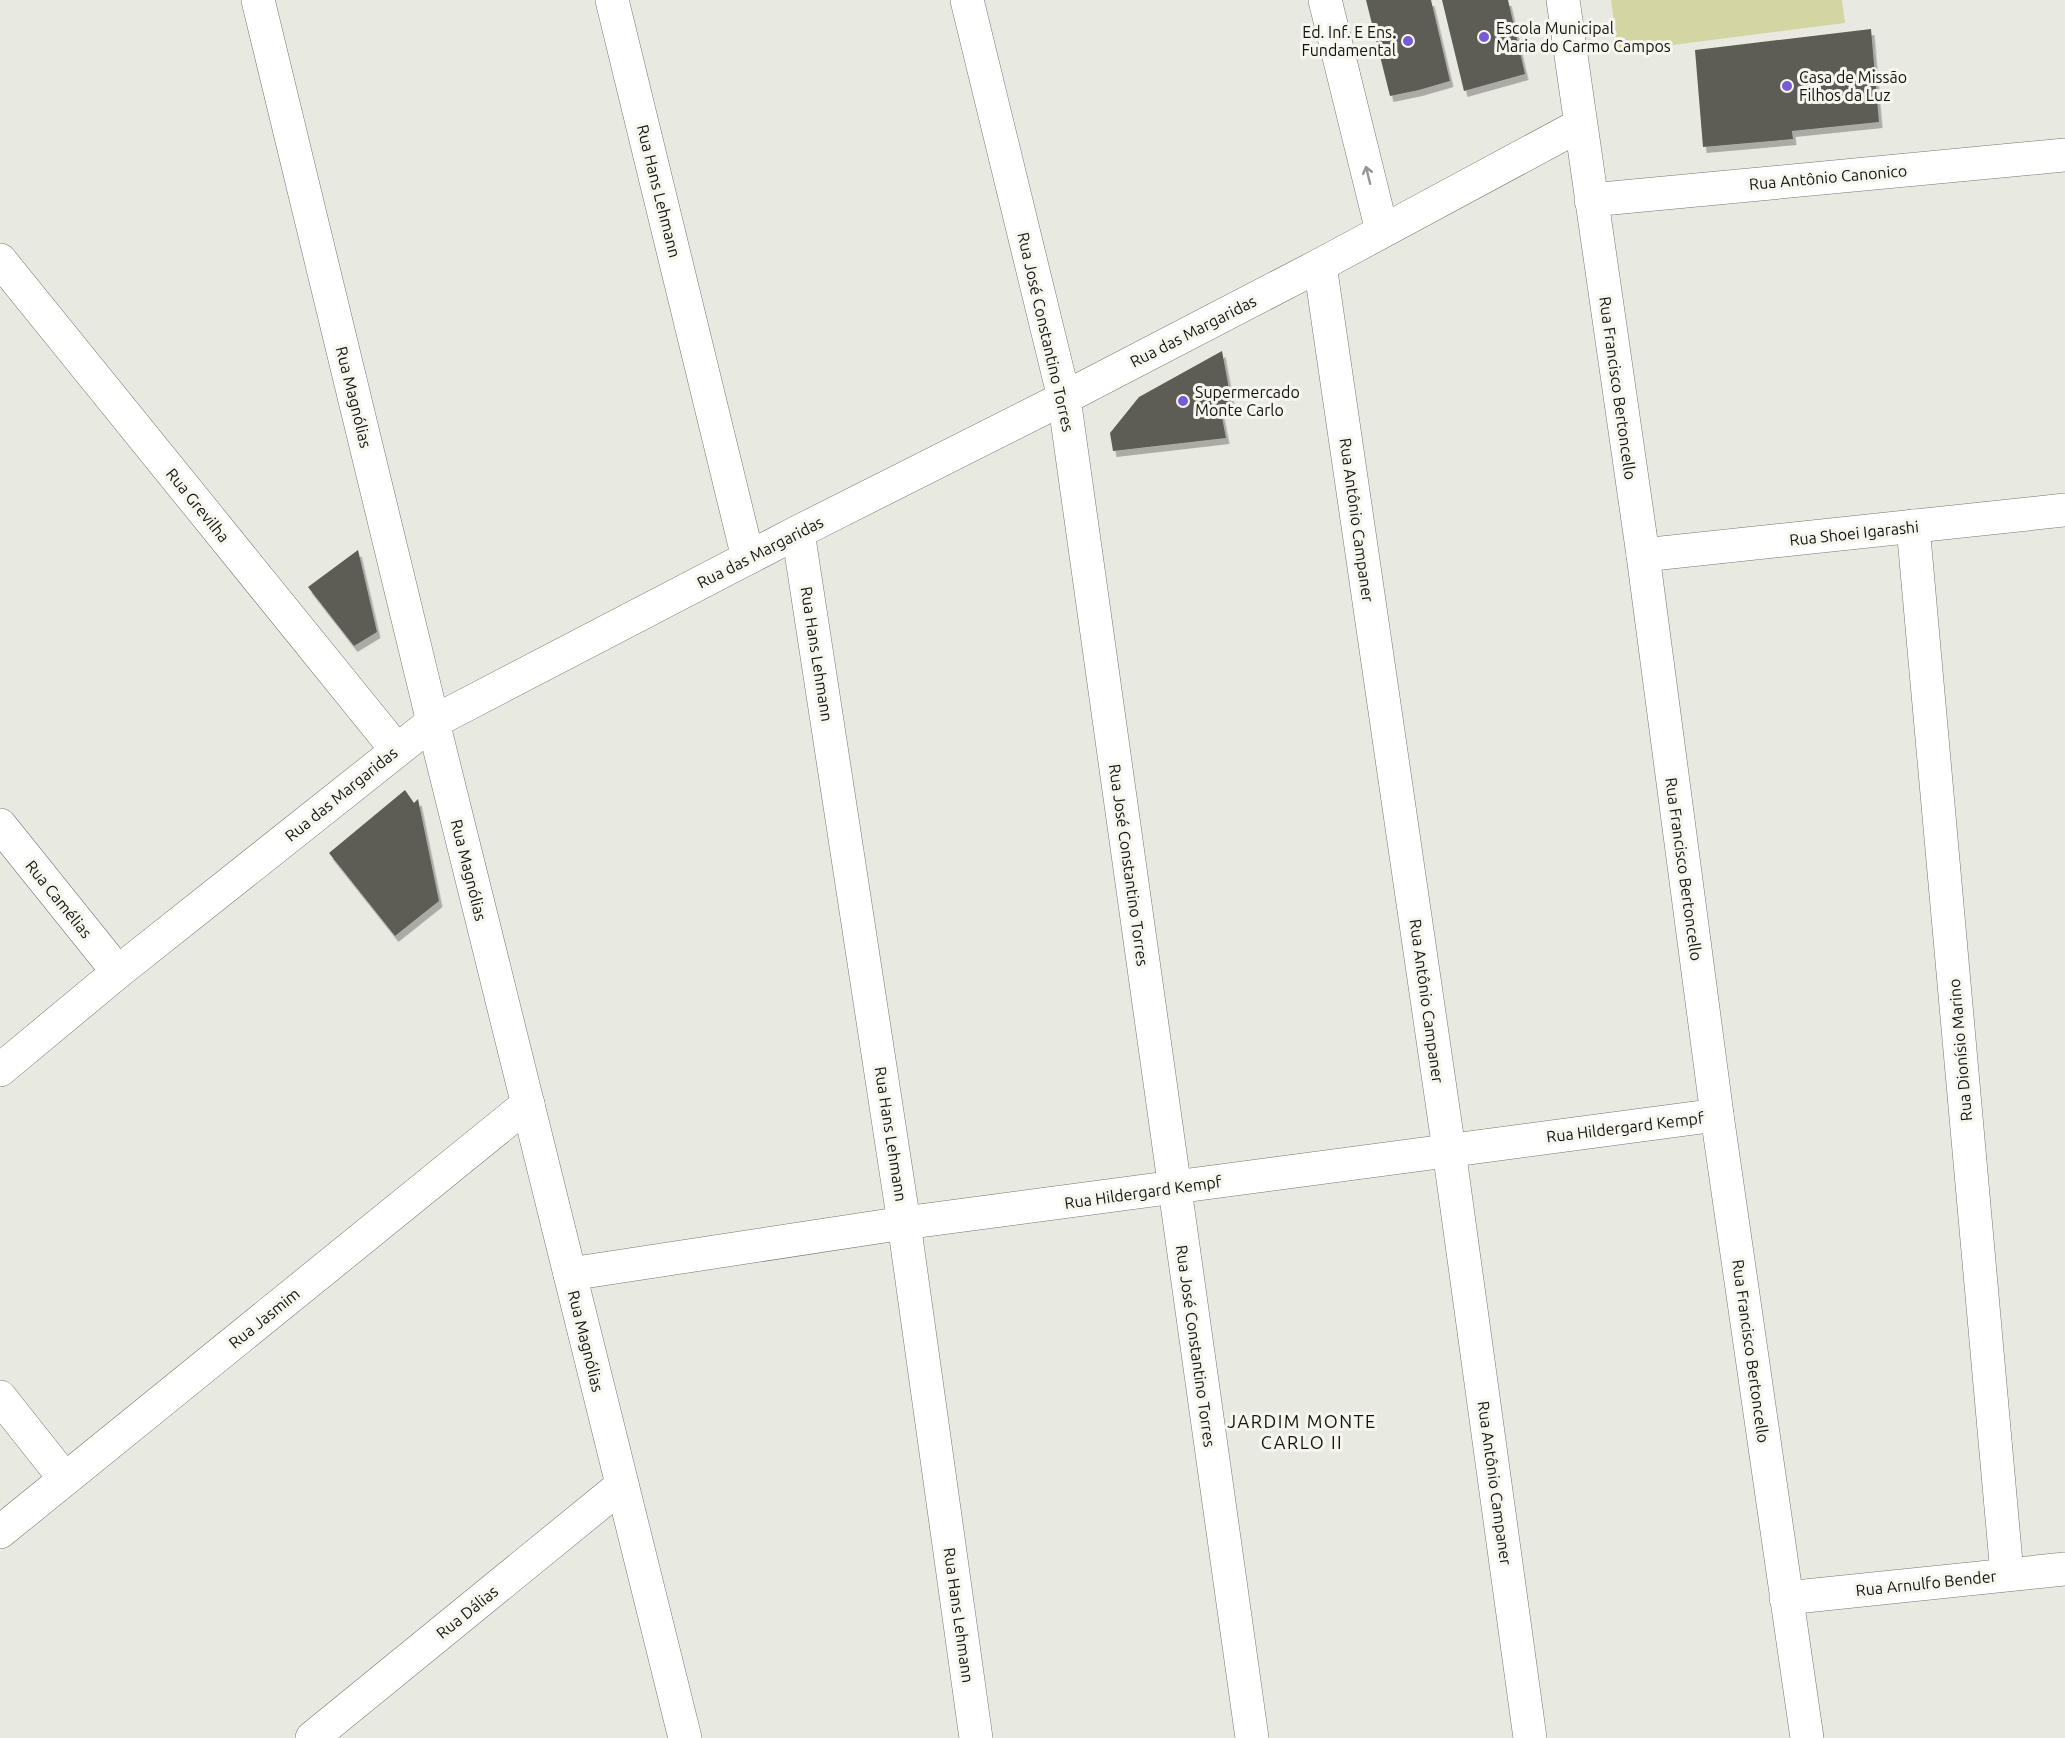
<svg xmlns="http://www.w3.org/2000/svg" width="2065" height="1738" viewBox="0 0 2065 1738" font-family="Ubuntu,sans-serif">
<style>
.green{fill:#d3d6a2}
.building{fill:#5d5d56;filter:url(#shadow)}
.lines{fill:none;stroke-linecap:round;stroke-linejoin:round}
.minor-casing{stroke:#76776f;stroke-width:34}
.minor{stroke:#fff;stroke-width:33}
.oneway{stroke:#959594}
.poi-dot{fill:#775ad4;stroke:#f6f6ee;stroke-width:2}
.labels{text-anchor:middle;stroke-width:6;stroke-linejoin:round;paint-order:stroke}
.poi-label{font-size:16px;fill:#141411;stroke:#f6f6ee;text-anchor:start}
.street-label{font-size:16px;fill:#141411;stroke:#f6f6ee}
.neighbourhood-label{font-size:18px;letter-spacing:1.5px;fill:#141411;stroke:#f6f6ee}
</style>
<defs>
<filter id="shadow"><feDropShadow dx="3.5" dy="6" stdDeviation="0" flood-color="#0004"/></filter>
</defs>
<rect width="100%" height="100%" fill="#e8e9e1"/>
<path class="green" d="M1611,0H1842L1845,23L1618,52Z"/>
<g class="building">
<path d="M1366,0H1431L1450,81L1419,90L1390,96Z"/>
<path d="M1442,0H1508L1525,74L1464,91Z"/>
<path d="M1871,29L1879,122L1792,131L1793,139L1703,147L1695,50Z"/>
<path d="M1222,351L1232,405L1220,407L1226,438L1113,451L1110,433L1139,397Z"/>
<path d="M358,550L377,632L354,646L308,587Z"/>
<path d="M405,790L414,803L418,799L439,901L395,936L329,853Z"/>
</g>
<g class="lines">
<defs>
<g id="minor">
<path d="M258,0L433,722L685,1738"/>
<path d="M612,0L748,558"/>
<path d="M967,0L1064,398L1252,1738"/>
<path d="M1325,0L1382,231"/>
<path d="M1563,0L1643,555L1717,1115L1807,1738"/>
<path d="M1591,200L2065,155"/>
<path d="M0,260L396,749"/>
<path d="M1320,265L1449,1150L1530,1738"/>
<path d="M1913,526L2007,1574"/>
<path d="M798,532L904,1223L976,1738"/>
<path d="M1643,555L2065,510"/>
<path d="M0,825L118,972"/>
<path d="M0,1070L118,972L433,722L798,532L1064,398L1320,265L1580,125"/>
<path d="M570,1274L904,1223L1717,1115"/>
<path d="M0,1397L65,1479"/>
<path d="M0,1532L528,1104"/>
<path d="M1786,1598L2065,1569"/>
<path d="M312,1738L621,1486"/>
</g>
</defs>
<use href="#minor" class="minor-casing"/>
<use href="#minor" class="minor"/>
</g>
<defs><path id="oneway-shaft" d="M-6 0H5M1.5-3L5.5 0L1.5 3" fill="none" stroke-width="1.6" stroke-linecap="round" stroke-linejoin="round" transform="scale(1.5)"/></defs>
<use class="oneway" href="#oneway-shaft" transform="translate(1368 175) rotate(-104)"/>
<g class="poi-dot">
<circle cx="1484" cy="37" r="6"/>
<circle cx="1408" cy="41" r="6"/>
<circle cx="1787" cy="86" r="6"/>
<circle cx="1183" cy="401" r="6"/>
</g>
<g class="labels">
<g class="poi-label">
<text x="1496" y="34">Escola Municipal<tspan x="1496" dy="18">Maria do Carmo Campos</tspan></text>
<text x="1396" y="38" text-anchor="end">Ed. Inf. E Ens.<tspan x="1396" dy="18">Fundamental</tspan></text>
<text x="1799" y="83">Casa de Missão<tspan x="1799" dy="18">Filhos da Luz</tspan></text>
<text x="1195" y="398">Supermercado<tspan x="1195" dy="18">Monte Carlo</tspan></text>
</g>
<g class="street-label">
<text transform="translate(1828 177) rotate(-5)" y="6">Rua Antônio Canonico</text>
<text transform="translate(659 191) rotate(76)" y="6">Rua Hans Lehmann</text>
<text transform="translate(1193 331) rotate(-27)" y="6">Rua das Margaridas</text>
<text transform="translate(1046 332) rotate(77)" y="6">Rua José Constantino Torres</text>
<text transform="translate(1618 388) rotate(82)" y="6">Rua Francisco Bertoncello</text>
<text transform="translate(354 397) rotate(76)" y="6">Rua Magnólias</text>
<text transform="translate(198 505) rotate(51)" y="6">Rua Grevilha</text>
<text transform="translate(1357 520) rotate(82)" y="6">Rua Antônio Campaner</text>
<text transform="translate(1854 533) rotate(-6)" y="6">Rua Shoei Igarashi</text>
<text transform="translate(760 552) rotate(-27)" y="6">Rua das Margaridas</text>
<text transform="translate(817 654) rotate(81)" y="6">Rua Hans Lehmann</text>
<text transform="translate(341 794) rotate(-39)" y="6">Rua das Margaridas</text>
<text transform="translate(1129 865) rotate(82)" y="6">Rua José Constantino Torres</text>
<text transform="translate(1684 869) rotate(82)" y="6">Rua Francisco Bertoncello</text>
<text transform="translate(469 870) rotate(76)" y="6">Rua Magnólias</text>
<text transform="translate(59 899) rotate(51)" y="6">Rua Camélias</text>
<text transform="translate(1427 1001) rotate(82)" y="6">Rua Antônio Campaner</text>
<text transform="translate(1960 1050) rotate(-95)" y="6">Rua Dionísio Marino</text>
<text transform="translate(1625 1127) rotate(-7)" y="6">Rua Hildergard Kempf</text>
<text transform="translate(891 1134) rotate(81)" y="6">Rua Hans Lehmann</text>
<text transform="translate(1143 1192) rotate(-8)" y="6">Rua Hildergard Kempf</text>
<text transform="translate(264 1318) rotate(-39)" y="6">Rua Jasmim</text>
<text transform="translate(586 1341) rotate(76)" y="6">Rua Magnólias</text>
<text transform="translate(1196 1346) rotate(82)" y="6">Rua José Constantino Torres</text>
<text transform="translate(1751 1351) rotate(82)" y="6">Rua Francisco Bertoncello</text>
<text transform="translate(1495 1483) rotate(82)" y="6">Rua Antônio Campaner</text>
<text transform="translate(1926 1583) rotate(-6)" y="6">Rua Arnulfo Bender</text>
<text transform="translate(467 1612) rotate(-39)" y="6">Rua Dálias</text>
<text transform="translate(959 1615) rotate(82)" y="6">Rua Hans Lehmann</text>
</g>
<g class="neighbourhood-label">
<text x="1302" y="1428">JARDIM MONTE<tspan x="1302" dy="21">CARLO II</tspan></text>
</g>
</g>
</svg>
